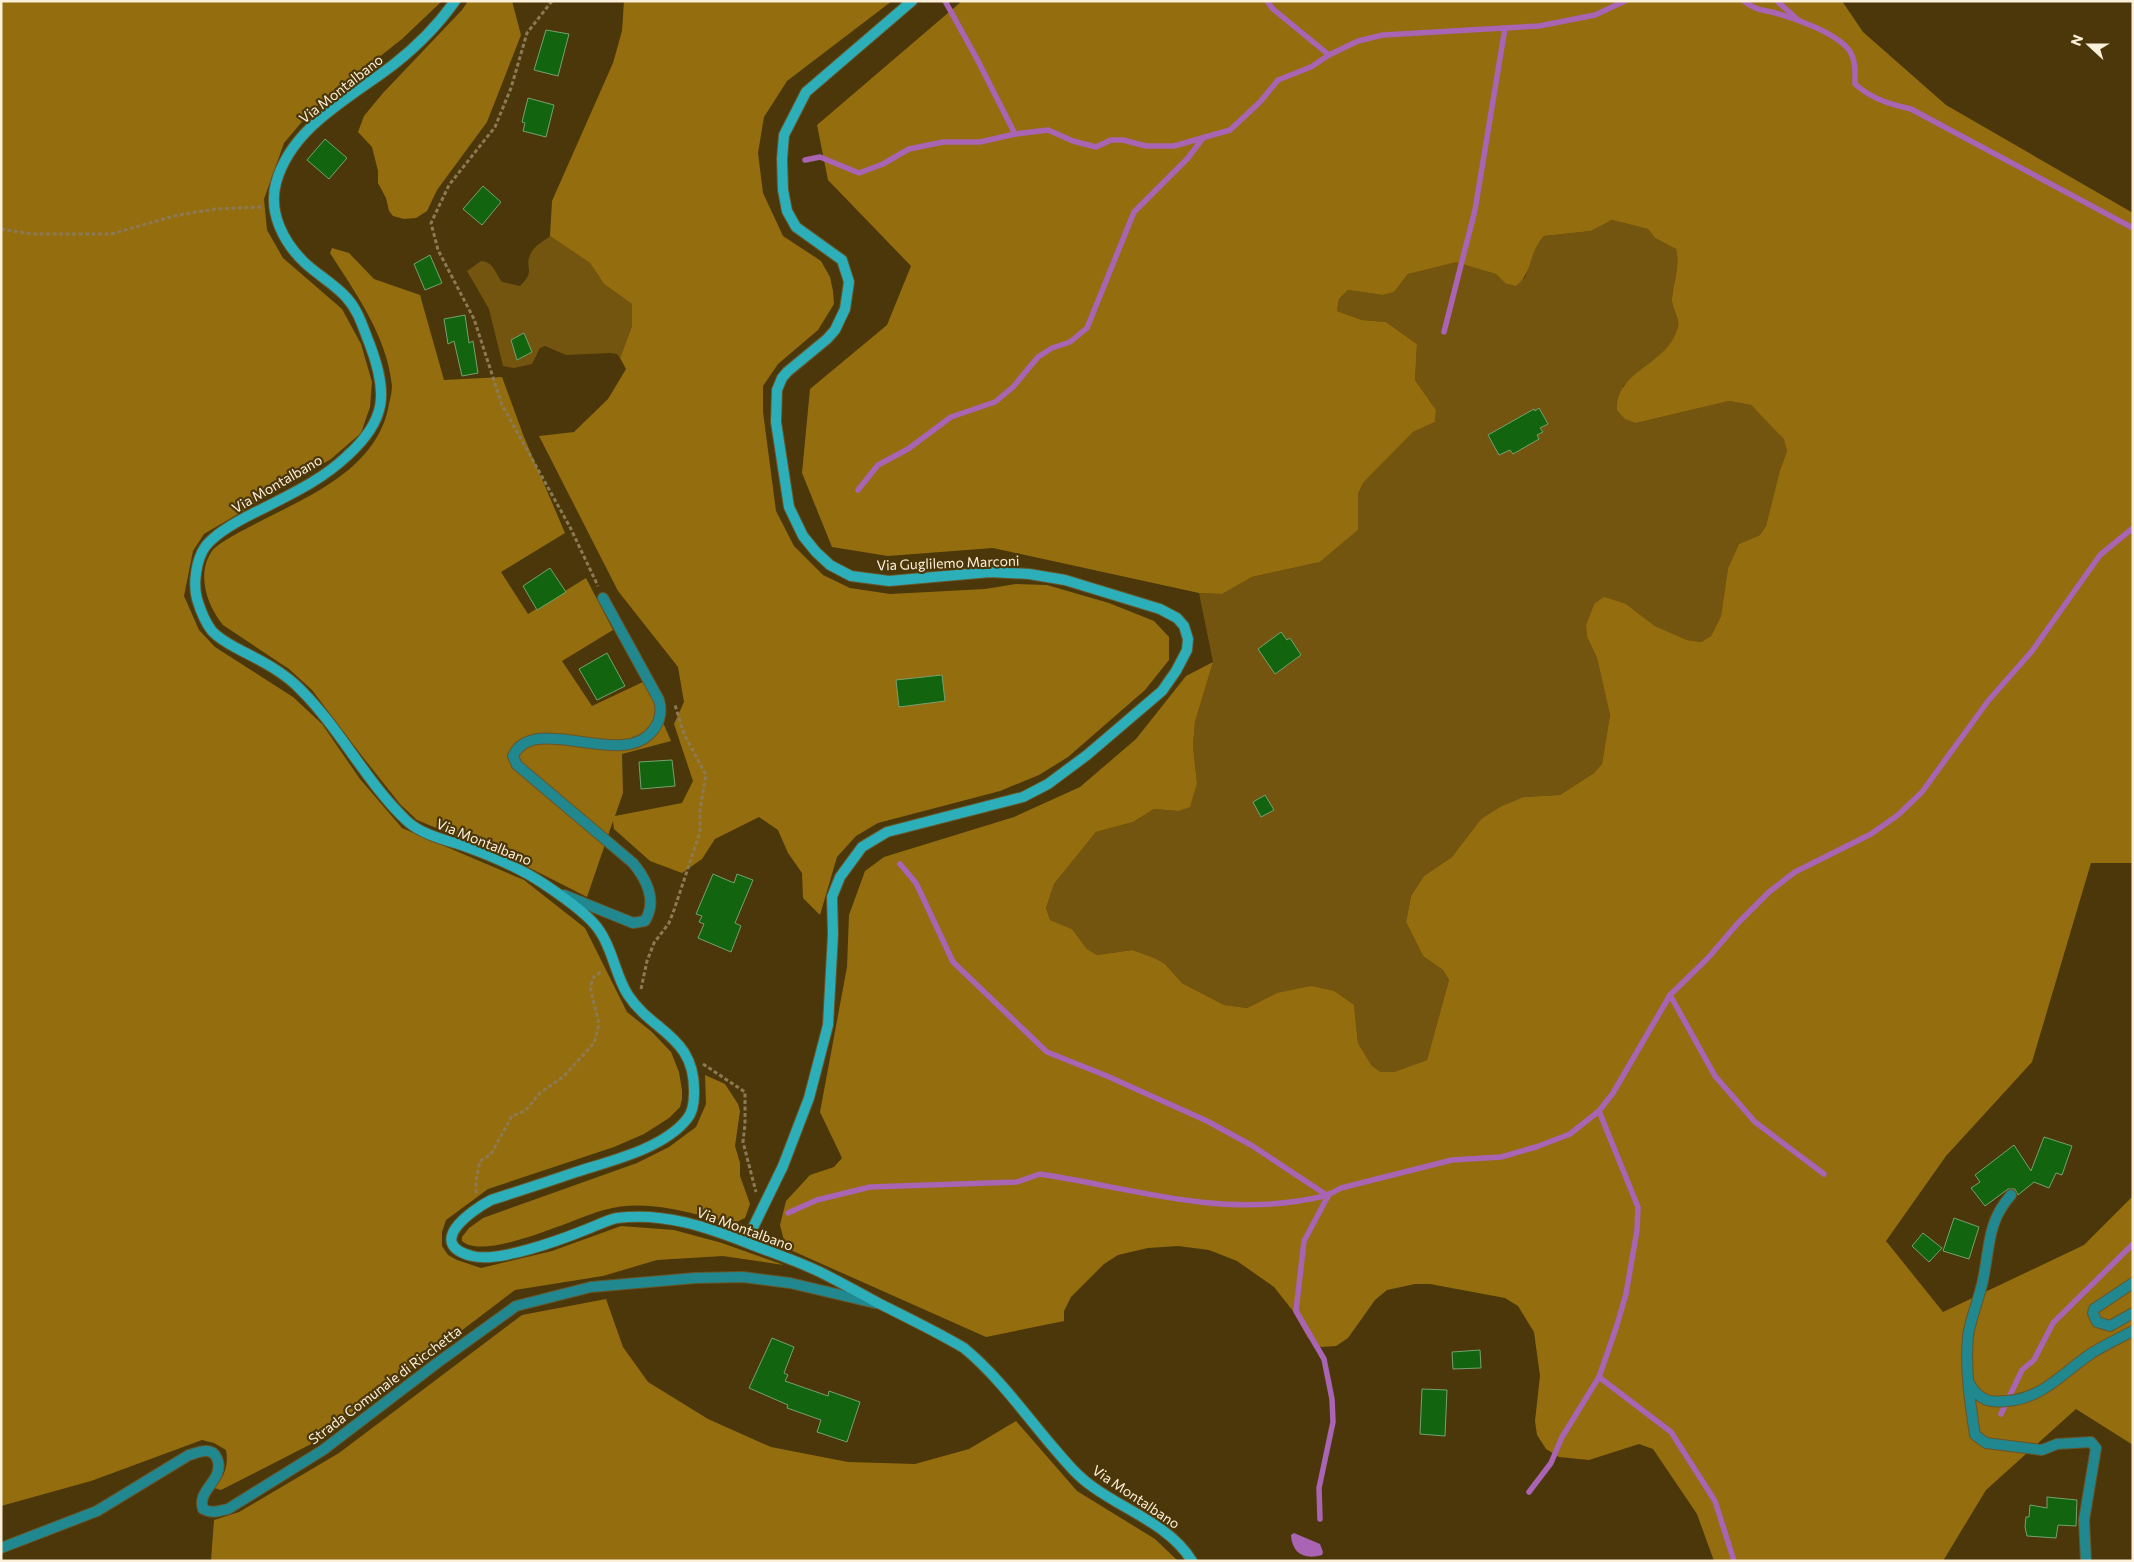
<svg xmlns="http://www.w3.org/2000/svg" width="2134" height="1562" viewBox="0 0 2134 1562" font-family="Commissioner,sans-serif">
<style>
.green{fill:#74550f}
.forest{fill:#946d0f}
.water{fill:#a964b3}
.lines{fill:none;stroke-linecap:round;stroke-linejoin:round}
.stream{stroke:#a964b3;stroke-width:5.5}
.building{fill:#12640e;stroke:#76a072}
.street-casing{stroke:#67552a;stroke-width:12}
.secondary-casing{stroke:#67552a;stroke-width:12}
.path{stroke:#8c7a55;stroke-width:3;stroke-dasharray:4 2.5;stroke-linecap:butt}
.street{stroke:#218890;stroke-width:10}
.secondary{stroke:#2cafb8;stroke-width:10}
.labels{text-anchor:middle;stroke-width:4.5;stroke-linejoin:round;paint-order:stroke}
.street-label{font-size:14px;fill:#fdf0da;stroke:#4b3709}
</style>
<rect width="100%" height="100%" fill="#4b3709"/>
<g class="green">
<path d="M1612,220L1648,229L1655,238L1676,249C1680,266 1674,281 1672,298C1671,307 1678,315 1678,324C1680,346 1638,373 1623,386L1636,423L1729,401L1751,405L1785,439L1787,451L1780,470L1766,526L1760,535L1739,544L1728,568L1721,616L1711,636L1701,642L1687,640L1655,626L1626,604H1594L1586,625L1587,637L1597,658L1610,715L1602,764L1594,773L1560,795L1524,797L1481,819L1452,857L1424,876L1411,896L1406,922L1423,956L1443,970L1449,980L1427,1060L1394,1072H1381L1372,1066L1358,1043L1354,1005L1277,993L1247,1008L1224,1005L1182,983L1165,964L1131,950L1097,955L1087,949L1072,929L1050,920L1046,908L1054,884L1096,832L1133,822L1154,809L1178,811L1197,783L1193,746L1195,722L1213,662L1199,593L1222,594L1252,577L1320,562L1358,530V494L1363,483L1413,432L1435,422L1436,410L1415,380L1417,344L1386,322L1362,320L1337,311L1339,299L1348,290L1383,295L1394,292L1408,274L1456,261L1496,274L1505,283L1525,278L1536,245L1544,236L1591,231Z"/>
<path d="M550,236L590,263L604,284L632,304V326L620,358L617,354L610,353L566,355L545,346L540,348L532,364L514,368L503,366L489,309L467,271L481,261C494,262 495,273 502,282L520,286C537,270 523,268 531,253C534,246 544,241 550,236Z"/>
</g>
<g class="forest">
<path d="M1,1H442L402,39L311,111L284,143L264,199L267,230L283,258L342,309L361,344L372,382L370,407L361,433L331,459L204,534L193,551L184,596L199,630L215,647L293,697L322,724L360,779L402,828L524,880L585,928L627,1012L652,1032L671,1052L679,1072L682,1090V1099L680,1107L669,1118L644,1134L614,1147L488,1189L446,1220L442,1232V1246L448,1255L457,1260L481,1268L552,1251L621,1226L674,1230L722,1243L784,1265L723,1256L657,1260L603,1276L515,1290L315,1442L221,1490L214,1488C224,1478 229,1465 226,1450L214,1443L202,1440L91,1481L1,1506Z"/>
<path d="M468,1H512L521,35L487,122L437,190L427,211L416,218L404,219L393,216L389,211L386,198L378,183V171L372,147L358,132L364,116L383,93L462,10Z"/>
<path d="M624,1H892L787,81L764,117L758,153L763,193L783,236L821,261L830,277L833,291L834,304L818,330L778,364L763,386V412L776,511L794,546L823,575L850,588L890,594L985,589L1016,584L1047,585L1109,603L1154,621L1169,637V660L1145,690L1068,757L1039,775L1000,791L878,823L856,836L837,857L820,915L803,898L802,873L788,853L778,830L759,817L715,839L702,859L682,873L650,861L614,829L613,821L587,897L520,863L417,820L400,804L362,756L312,690L289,669L223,625C207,606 196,574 212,551C219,542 246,529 257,523C309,496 378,469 389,404C390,399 392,392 392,386C387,336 356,294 330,253L332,248L349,253L374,279L420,295L444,380L502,377L524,437L565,533L501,572L528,614L586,578L613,630L562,661L592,706L645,681L671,741L622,754L623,793L615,816L682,803L693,781L674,724L684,702L678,667L618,591L539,436L574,432L608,399L626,369L620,358L632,326V304L604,284L590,263L550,236L552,201L613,63L622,31Z"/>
<path d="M962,1H1842L1863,32L1946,105L2133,213V863H2091L2032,1062L1946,1156L1886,1241L1943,1312L2084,1245L2133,1196V1445L2076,1409L1986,1490L1943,1561H1714L1697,1514L1653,1449L1639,1444L1589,1460L1559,1457L1546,1449L1537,1435L1535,1421L1540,1376L1534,1332L1518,1306L1505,1298L1430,1284H1415L1387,1290L1375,1300L1348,1338L1336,1346L1321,1347L1308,1338L1293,1311L1274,1287L1237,1261L1209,1250L1178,1246L1148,1248L1118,1255L1104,1264L1071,1297L1064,1311V1321L986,1337L786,1248L780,1225L786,1201L810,1175L834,1167L842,1158L820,1112L847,967L849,915L865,871L884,857L1014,817L1080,787L1136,739L1186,676L1213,662L1195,722L1193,746L1197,783L1190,807L1178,811L1154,809L1133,822L1096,832L1054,884L1046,908L1050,920L1072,929L1087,949L1097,955L1132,950L1154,958L1165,964L1182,983L1224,1005L1247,1008L1277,993L1311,986L1334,991L1354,1005L1358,1043L1372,1066L1381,1072H1394L1427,1060L1449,980L1443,970L1423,956L1406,922L1411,896L1424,876L1452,857L1481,819L1502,806L1524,797L1560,795L1594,773L1602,764L1610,715L1597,658L1587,637L1586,625L1594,604L1604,597L1626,604L1655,626L1687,640L1701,642L1711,636L1721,616L1728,568L1739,544L1760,535L1766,526L1780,470L1787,451L1784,439L1751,405L1729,401L1636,423L1625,419L1617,410C1616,369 1668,366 1678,327C1680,318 1671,308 1672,298C1674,281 1680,266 1676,249L1655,238L1648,229L1612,220L1591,231L1544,236C1528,253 1534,271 1516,286L1505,283L1496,274L1456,262L1408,274L1394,292L1383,295L1348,290L1339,299L1337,311L1362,320L1386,322L1417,344L1415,380L1436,410L1435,422L1413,432L1363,483L1358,494V530L1320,562L1252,577L1222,594L1199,593L993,548L888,556L832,547L802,473L810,389L887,325L911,266L828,180L817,125Z"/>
<path d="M705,1075L725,1084L738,1104L740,1111L735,1146L740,1163V1176L750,1204L745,1218L732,1224C691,1213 647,1198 604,1210C577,1217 485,1262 462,1241V1237L469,1228L483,1218L637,1163L669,1147L696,1127L706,1104Z"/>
<path d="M606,1299L623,1347L648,1382L708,1419L771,1447L848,1462L915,1464L969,1449L1016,1421L1077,1491L1155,1539L1178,1561H211L214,1520L239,1512L339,1453L522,1315Z"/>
</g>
<path class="water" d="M1294,1533L1320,1544L1323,1552L1322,1555C1305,1560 1292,1554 1291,1535Z"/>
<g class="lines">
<g class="stream">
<path d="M945,1L977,59L1015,134"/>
<path d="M1267,1L1273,9L1329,55"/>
<path d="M1744,1C1754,9 1761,10 1772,12C1794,18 1835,32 1849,50C1856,60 1855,72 1855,84C1872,99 1889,104 1911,109L2133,228"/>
<path d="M1777,1L1797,19"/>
<path d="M805,160L820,157L859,173L883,164L909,149L943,142H980L1015,134L1048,130L1073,141L1096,147L1111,140H1123L1146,146H1174L1230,130L1260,102L1278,80L1311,67L1329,55L1358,41L1383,35L1539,26L1595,15L1625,1"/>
<path d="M1444,332L1475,210L1505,28"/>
<path d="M858,490L878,465L908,449L951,417L995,402L1013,387L1038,357L1052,348L1070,342L1087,328L1134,212L1188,158L1203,138"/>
<path d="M900,864L916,883L953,962L1047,1052L1107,1076L1207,1121L1251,1145L1328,1196"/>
<path d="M1670,995L1715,1076L1755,1122L1824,1174"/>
<path d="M788,1213L817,1200L870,1187L1017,1182L1040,1174C1125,1187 1212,1215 1298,1201C1315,1198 1327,1197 1341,1188L1452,1160L1501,1157L1536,1147L1570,1134L1599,1111L1613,1093L1670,995L1708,958L1738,923L1769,892L1795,872L1871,834L1898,815L1922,792L1988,701L2032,651L2100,555L2133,528"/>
<path d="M1599,1377L1671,1432L1715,1501L1734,1561"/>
<path d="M2001,1414L2022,1370L2034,1360L2053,1323L2133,1244"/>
<path d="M1529,1492L1551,1463L1562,1437L1599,1377L1616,1328L1626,1294L1637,1230L1638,1207L1599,1111"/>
<path d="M1320,1519L1319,1488L1333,1422L1332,1399L1324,1359L1296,1311L1304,1241L1328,1196"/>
</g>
</g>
<g class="building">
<path d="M546,30L569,34L558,76L534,70Z"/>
<path d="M528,98L554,105L546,137L523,131L525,123L522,122Z"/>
<path d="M325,139L347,158L329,179L307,160Z"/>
<path d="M483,186L501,202L482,225L463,209Z"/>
<path d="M430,255L442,283L425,290L414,264Z"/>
<path d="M465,315L469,343L473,341L478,373L462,376L454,341L448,344L444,319Z"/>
<path d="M524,333L532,352L517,360L511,340Z"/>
<path d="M1539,408L1548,424L1540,428L1543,432L1537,435L1539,439L1513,454L1510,450L1499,455L1488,435L1534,409L1535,411Z"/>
<path d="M550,568L566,592L537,610L523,586Z"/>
<path d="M1281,632L1287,640L1290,638L1301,655L1275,674L1258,649Z"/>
<path d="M607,653L625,686L597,700L579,669Z"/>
<path d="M942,675L945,701L899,707L896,680Z"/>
<path d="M672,760L675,786L641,789L639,762Z"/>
<path d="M1265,795L1274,810L1261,817L1253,802Z"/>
<path d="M713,874L734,883L737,874L753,880L735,923L741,926L731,952L698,938L704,924L699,922L702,916L696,914Z"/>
<path d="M2044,1137L2072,1146L2062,1175L2056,1173L2049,1188L2034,1182L2018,1195L2015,1189H2008L1985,1206L1971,1188L1980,1182L1975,1175L2014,1145L2031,1171Z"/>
<path d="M1954,1218L1979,1227L1969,1259L1943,1251Z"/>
<path d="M1923,1233L1942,1248L1929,1262L1912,1246Z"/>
<path d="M772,1338L794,1347L784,1373L788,1375L785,1381L828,1396L829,1391L860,1402L847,1442L817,1432L821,1420L787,1408L788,1405L749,1388Z"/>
<path d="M1480,1350L1481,1368L1453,1369L1452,1352Z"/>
<path d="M1422,1389L1447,1390L1445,1436L1420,1434Z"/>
<path d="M2047,1497L2077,1500L2076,1526L2058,1525L2056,1538L2027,1536L2025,1527L2026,1517H2029L2030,1505L2047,1508Z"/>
</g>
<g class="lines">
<defs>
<g id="street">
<path d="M564,895L633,923L645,921C657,901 647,880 633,863L517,765L513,756C534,711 624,772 654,729C660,721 662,711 659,700L603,598"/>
<path d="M2011,1195C1987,1222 1990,1247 1983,1280C1979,1299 1971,1317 1968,1336C1965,1369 1970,1402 1975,1435L1986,1443L2042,1450L2057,1444L2091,1442L2096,1448L2084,1520L2086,1561"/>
<path d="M2133,1283L2094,1309L2093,1313L2097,1322L2110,1326L2133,1313"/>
<path d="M1969,1383C1979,1400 1988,1403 2007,1401C2044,1398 2063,1372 2092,1353C2105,1345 2119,1338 2133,1331"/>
<path d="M1,1548L97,1511L189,1455C194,1454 200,1451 205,1451C217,1450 221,1464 217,1474C212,1486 198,1495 203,1509C212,1514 219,1511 228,1509L323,1450L437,1363L516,1306L591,1287L695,1278L743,1277L790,1283L875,1303"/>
</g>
<g id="secondary">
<path d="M455,1C438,25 416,47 393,65C350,98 291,127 276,183C268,213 284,243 305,263C318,275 334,284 346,297C359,311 363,328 370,345C388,393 387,420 347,456C323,479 293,493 264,508C247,516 216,532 205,547C196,560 193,584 197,599C200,609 205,622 212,631C220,640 231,645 242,651C262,661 285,673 301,690C341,730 366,782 407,821C422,835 446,840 464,846C492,856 520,868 544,884C559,894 590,916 599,930C613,949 615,975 628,995C653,1033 696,1036 694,1094C694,1103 693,1112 687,1119C663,1149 610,1161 576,1172C547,1182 519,1191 491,1200C470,1211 425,1244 472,1256C498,1263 560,1240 585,1230C596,1226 607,1220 617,1218C664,1212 707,1227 750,1244C773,1253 797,1261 820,1272C840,1282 860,1293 880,1304C908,1318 937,1332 964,1348C998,1376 1024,1413 1053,1447C1065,1461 1077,1476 1093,1487C1126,1511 1170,1525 1192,1561"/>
<path d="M746,1242L783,1166L809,1098L828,1025L833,934L832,897L840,877L862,847L887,832L1023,797L1048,784L1087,755L1162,691L1176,671L1187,650L1188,639L1184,626L1177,618L1160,609L1065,580L1029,574L990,572L889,581L851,576L830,565L816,552L803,536L789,507L776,422L777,390L782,378L787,372L827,339L835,330L845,309L849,282L842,260L796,227L787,211L783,190L782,159L784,135L806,92L912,1"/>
</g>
</defs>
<use href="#street" class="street-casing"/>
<use href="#secondary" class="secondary-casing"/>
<g class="path">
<path d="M552,1L527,33L511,88L495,127L449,185L431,223L438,250L474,319L502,405L570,527L598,586"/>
<path d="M1,229L32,234H111L178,215L215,209L261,207"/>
<path d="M641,989L647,961L654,943L669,923L674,910L700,832V810L706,775L684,734L675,705"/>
<path d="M703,1064L745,1092V1124L743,1142L756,1192"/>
<path d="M476,1193V1181L480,1161L491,1154L512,1116L525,1111L540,1093L564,1076L594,1043L599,1024L590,987L594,977L602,971"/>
</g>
<use href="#street" class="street"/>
<use href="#secondary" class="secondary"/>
</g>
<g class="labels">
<g class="street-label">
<text transform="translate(341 89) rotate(-38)" y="5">Via Montalbano</text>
<text transform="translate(277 484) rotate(-30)" y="5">Via Montalbano</text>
<text transform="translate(948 563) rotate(-2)" y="5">Via Guglilemo Marconi</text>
<text transform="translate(484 842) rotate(22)" y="5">Via Montalbano</text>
<text transform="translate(745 1229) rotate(20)" y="5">Via Montalbano</text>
<text transform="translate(385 1385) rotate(-37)" y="5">Strada Comunale di Ricchetta</text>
<text transform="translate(1136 1497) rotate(34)" y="5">Via Montalbano</text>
</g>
</g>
<rect width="2134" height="1562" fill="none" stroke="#fdf0da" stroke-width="5"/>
<g transform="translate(2089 45) rotate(291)" stroke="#4b3709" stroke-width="4" paint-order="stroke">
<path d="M0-4L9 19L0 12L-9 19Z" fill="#fdf0da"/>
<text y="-8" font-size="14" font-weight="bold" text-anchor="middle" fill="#fdf0da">N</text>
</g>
</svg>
